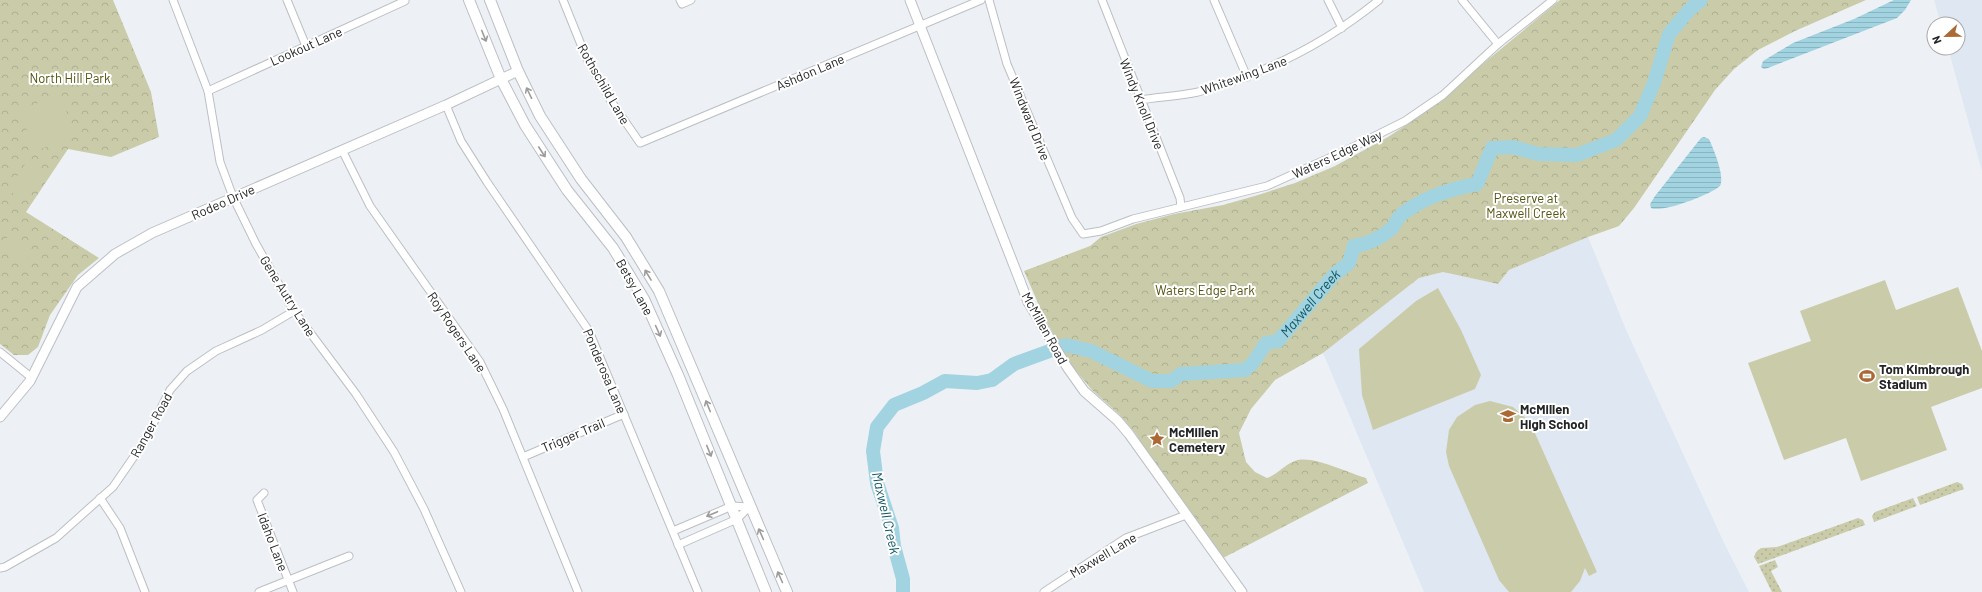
<svg xmlns="http://www.w3.org/2000/svg" width="1982" height="592" viewBox="0 0 1982 592" font-family="Barlow,sans-serif">
<style>
.built{fill:#dee7f2}
.grass{fill:url(#grass-dots)}
.park{fill:url(#park-crowns)}
.pitch{fill:#cacca9}
.water{fill:url(#water-rules)}
.lines{fill:none;stroke-linecap:round;stroke-linejoin:round}
.river{stroke:#a1d3e0;stroke-width:14}
.minor-casing{stroke:#bbbfc4;stroke-width:9}
.tertiary-casing{stroke:#bbbfc4;stroke-width:11}
.secondary-casing{stroke:#bbbfc4;stroke-width:12}
.minor{stroke:#fff;stroke-width:7}
.tertiary{stroke:#fff;stroke-width:9}
.secondary{stroke:#fff;stroke-width:10}
.oneway{stroke:#9c9c9d}
.labels{text-anchor:middle;stroke-width:4;stroke-linejoin:round;paint-order:stroke}
.street-label{font-size:13px;fill:#232426;stroke:#fff}
.park-label{font-size:13px;fill:#525310;stroke:#fff}
.poi-label{font-size:13px;font-weight:bold;fill:#232426;stroke:#fff;text-anchor:start}
.water-label{font-size:14px;font-style:italic;fill:#0f5563;stroke:#fff}
</style>
<defs>
<pattern id="grass-dots" width="8" height="8" patternUnits="userSpaceOnUse"><rect width="8" height="8" fill="#cacca9"/><path d="M2 2h.1M6 6h.1" fill="none" stroke="#adaf91" stroke-width="1.8" stroke-linecap="round"/></pattern>
<pattern id="park-crowns" width="20" height="18" patternUnits="userSpaceOnUse"><rect width="20" height="18" fill="#cacca9"/><path d="M2 6a3 3 0 1 1 6 0M12 15a3 3 0 1 1 6 0" fill="none" stroke="#adaf91"/></pattern>
<pattern id="water-rules" width="6" height="5" patternUnits="userSpaceOnUse"><rect width="6" height="5" fill="#a1d3e0"/><path d="M0 2.5h6" fill="none" stroke="#8ab5c0"/></pattern>
</defs>
<rect width="100%" height="100%" fill="#edf1f6"/>
<g class="built">
<path d="M1934,0H1982V171L1948,48H1958V24H1941Z"/>
<path d="M1588,237L1627,332L1725,545L1749,592H1424L1323,353L1419,278L1443,272L1498,284L1509,270Z"/>
</g>
<g class="grass">
<path d="M1957,482L1962,484L1964,489L1920,505L1917,497Z"/>
<path d="M1913,498L1917,506L1874,522L1872,516L1875,512Z"/>
<path d="M1858,518L1863,520L1865,525L1758,564L1754,557L1756,552L1761,548L1777,547Z"/>
<path d="M1775,560L1778,567L1771,571L1782,592H1772L1759,566Z"/>
</g>
<g class="park">
<path d="M0,0H113L151,92L159,137L111,157L68,149L26,212L99,258L78,275L50,315L38,347L28,355H14L0,344Z"/>
<path d="M1560,0H1866L1795,31L1758,50L1734,69L1715,90L1634,208L1619,226L1588,237L1509,270L1498,284L1443,272L1419,278L1323,353L1275,380L1251,409L1239,433L1246,462L1255,472L1267,478C1278,474 1284,465 1295,461C1311,454 1348,473 1366,478L1368,483L1223,558L1148,454L1136,434L1119,414L1092,390L1072,366L1045,319L1024,271L1090,246L1101,237L1136,224L1174,214L1223,205L1258,195L1295,183L1335,166L1388,137L1421,115Z"/>
</g>
<g class="pitch">
<path d="M60,95L76,136L35,151L19,110Z"/>
<path d="M26,163L42,174L24,201L8,190Z"/>
<path d="M9,235L33,250L24,264L0,249Z"/>
<path d="M1885,280L1896,310L1958,287L1982,351V388L1931,407L1947,450L1861,481L1846,438L1784,460L1748,363L1811,341L1800,311Z"/>
<path d="M1438,288L1461,330L1481,375L1475,389L1373,430L1362,395L1359,349L1416,301Z"/>
<path d="M1490,401L1513,407L1530,422L1597,572L1589,576L1585,568L1580,581L1571,592H1509L1499,580L1449,466L1446,452L1449,430L1457,417L1475,405Z"/>
</g>
<g class="water">
<path d="M1894,0H1911L1905,10L1897,18L1768,68L1764,69L1761,67L1763,61L1793,43L1854,19Z"/>
<path d="M1704,137L1709,139C1714,150 1725,177 1720,186C1710,195 1662,213 1651,208L1650,204L1655,196L1701,138Z"/>
</g>
<g class="lines">
<path class="river" id="s1" d="M903,592V579L894,546L892,528L877,483L873,451L877,427L894,405L923,393L945,381L977,383L992,380L1014,364L1066,345L1091,351L1152,381H1171L1181,374L1245,370L1253,363L1266,343L1278,341L1334,275L1349,263L1354,246C1368,244 1381,238 1392,228C1395,224 1397,219 1401,215C1423,197 1450,189 1477,184L1492,148L1513,147L1538,154L1577,155L1616,140L1640,116L1654,83L1669,34L1690,9L1701,0"/>
<defs>
<g id="minor">
<path d="M173,0L208,91L220,162L233,197L256,244L294,311L356,394L394,452L424,509L461,592"/>
<path d="M287,0L306,46"/>
<path d="M563,0L586,57L611,101L640,143L981,0"/>
<path d="M680,0L682,4L691,0"/>
<path d="M989,0L1007,64L1072,218L1083,234L1101,231L1133,219L1267,186L1349,149L1405,121L1443,95L1498,44L1553,0"/>
<path d="M1102,0L1180,198L1181,207"/>
<path d="M1214,0L1247,77"/>
<path d="M1328,0L1342,28"/>
<path d="M1462,0L1498,44"/>
<path d="M208,91L405,1L404,0"/>
<path d="M1140,100C1159,97 1179,96 1198,92C1265,74 1325,44 1379,0"/>
<path d="M446,105L461,141L487,182L589,331L698,592"/>
<path d="M342,150L370,206L480,362L503,409L578,592"/>
<path d="M0,352L32,378"/>
<path d="M523,457L624,414"/>
<path d="M264,493L257,500L293,592"/>
<path d="M100,498L120,528L145,592"/>
<path d="M673,531L732,506L749,507"/>
<path d="M678,545L737,519L749,507"/>
<path d="M0,568L5,567L56,538L113,487L144,442L170,390L187,371L216,351L262,330L294,311"/>
<path d="M259,592L349,556"/>
<path d="M1044,592L1126,538L1186,515"/>
</g>
<g id="tertiary">
<path d="M910,0L1020,281L1028,302L1067,367L1084,391L1117,420L1129,434L1242,592"/>
<path d="M0,417L30,381L77,287L115,254L152,233L446,105L518,71"/>
</g>
<g id="secondary">
<path d="M469,0L501,79L525,125L567,190L613,248L644,299L678,375L766,592"/>
<path d="M490,0L518,71L540,116L581,179L626,237L659,291L787,592"/>
</g>
</defs>
<use href="#minor" class="minor-casing"/>
<use href="#tertiary" class="tertiary-casing"/>
<use href="#secondary" class="secondary-casing"/>
<use href="#minor" class="minor"/>
<use href="#tertiary" class="tertiary"/>
<use href="#secondary" class="secondary"/>
</g>
<defs><path id="oneway-shaft" d="M-6 0H5M1.5-3L5.5 0L1.5 3" fill="none" stroke-width="1.6" stroke-linecap="round" stroke-linejoin="round"/></defs>
<g class="oneway">
<use href="#oneway-shaft" transform="translate(484 36) rotate(68)"/>
<use href="#oneway-shaft" transform="translate(529 93) rotate(-116)"/>
<use href="#oneway-shaft" transform="translate(542 152) rotate(57)"/>
<use href="#oneway-shaft" transform="translate(648 275) rotate(-121)"/>
<use href="#oneway-shaft" transform="translate(658 331) rotate(66)"/>
<use href="#oneway-shaft" transform="translate(708 406) rotate(-112)"/>
<use href="#oneway-shaft" transform="translate(709 451) rotate(68)"/>
<use href="#oneway-shaft" transform="translate(712 514) rotate(157)"/>
<use href="#oneway-shaft" transform="translate(761 534) rotate(-114)"/>
<use href="#oneway-shaft" transform="translate(780 577) rotate(-114)"/>
</g>
<defs>
<symbol id="stadium-bare" viewBox="-9 -9 18 18"><path d="M0-5a6.5 5 0 1 0 0 10a6.5 5 0 1 0 0-10ZM-3.5-1.8h7v3.6h-7Z" fill="#ab6935" stroke="#fff" stroke-width="2.5" paint-order="stroke"/></symbol>
<symbol id="school-bare" viewBox="-9 -9 18 18"><path d="M0-5L7-2L0 1L-7-2ZM-4 1L0 2.5L4 1V4Q0 6-4 4Z" fill="#ab6935" stroke="#fff" stroke-width="2.5" paint-order="stroke"/></symbol>
<symbol id="sight-bare" viewBox="-9 -9 18 18"><path d="M0-6L1.8-2.2L6-1.7L2.9 1.2L3.7 5.4L0 3.3L-3.7 5.4L-2.9 1.2L-6-1.7L-1.8-2.2Z" fill="#ab6935" stroke="#fff" stroke-width="2.5" paint-order="stroke"/></symbol>
</defs>
<g fill-rule="evenodd">
<use href="#stadium-bare" x="1856" y="365" width="22" height="22"/>
<use href="#school-bare" x="1497" y="405" width="22" height="22"/>
<use href="#sight-bare" x="1146" y="428" width="22" height="22"/>
</g>
<g class="labels">
<g class="street-label">
<text transform="translate(306 46) rotate(-24)" y="5">Lookout Lane</text>
<text transform="translate(810 72) rotate(-23)" y="5">Ashdon Lane</text>
<text transform="translate(1244 75) rotate(-20)" y="5">Whitewing Lane</text>
<text transform="translate(604 84) rotate(60)" y="5">Rothschild Lane</text>
<text transform="translate(1142 104) rotate(68)" y="5">Windy Knoll Drive</text>
<text transform="translate(1030 119) rotate(68)" y="5">Windward Drive</text>
<text transform="translate(1337 154) rotate(-25)" y="5">Waters Edge Way</text>
<text transform="translate(223 202) rotate(-24)" y="5">Rodeo Drive</text>
<text transform="translate(635 287) rotate(61)" y="5">Betsy Lane</text>
<text transform="translate(288 296) rotate(58)" y="5">Gene Autry Lane</text>
<text transform="translate(1045 328) rotate(61)" y="5">McMillen Road</text>
<text transform="translate(457 332) rotate(56)" y="5">Roy Rogers Lane</text>
<text transform="translate(605 371) rotate(67)" y="5">Ponderosa Lane</text>
<text transform="translate(151 425) rotate(-61)" y="5">Ranger Road</text>
<text transform="translate(573 435) rotate(-23)" y="5">Trigger Trail</text>
<text transform="translate(273 542) rotate(69)" y="5">Idaho Lane</text>
<text transform="translate(1103 555) rotate(-31)" y="5">Maxwell Lane</text>
</g>
<g class="park-label">
<text x="70" y="83">North Hill Park</text>
<text x="1526" y="203">Preserve at<tspan x="1526" dy="15">Maxwell Creek</tspan></text>
<text x="1205" y="295">Waters Edge Park</text>
</g>
<g class="poi-label">
<text x="1879" y="374">Tom Kimbrough<tspan x="1879" dy="15">Stadium</tspan></text>
<text x="1520" y="414">McMillen<tspan x="1520" dy="15">High School</tspan></text>
<text x="1169" y="437">McMillen<tspan x="1169" dy="15">Cemetery</tspan></text>
</g>
<g class="water-label">
<text dy="5" stroke="none"><textPath href="#s1" startOffset="669">Maxwell Creek</textPath></text>
<text transform="translate(886 513) rotate(77)" y="5">Maxwell Creek</text>
</g>
</g>
<g transform="translate(1946 36) rotate(248)"><circle r="19" fill="#ffffff" stroke="#a7a7a8"/>
<path d="M0-3L7 15L0 10L-7 15Z" fill="#ab6935"/>
<text y="-6" font-size="11" font-weight="bold" text-anchor="middle" fill="#232426">N</text>
</g>
</svg>
